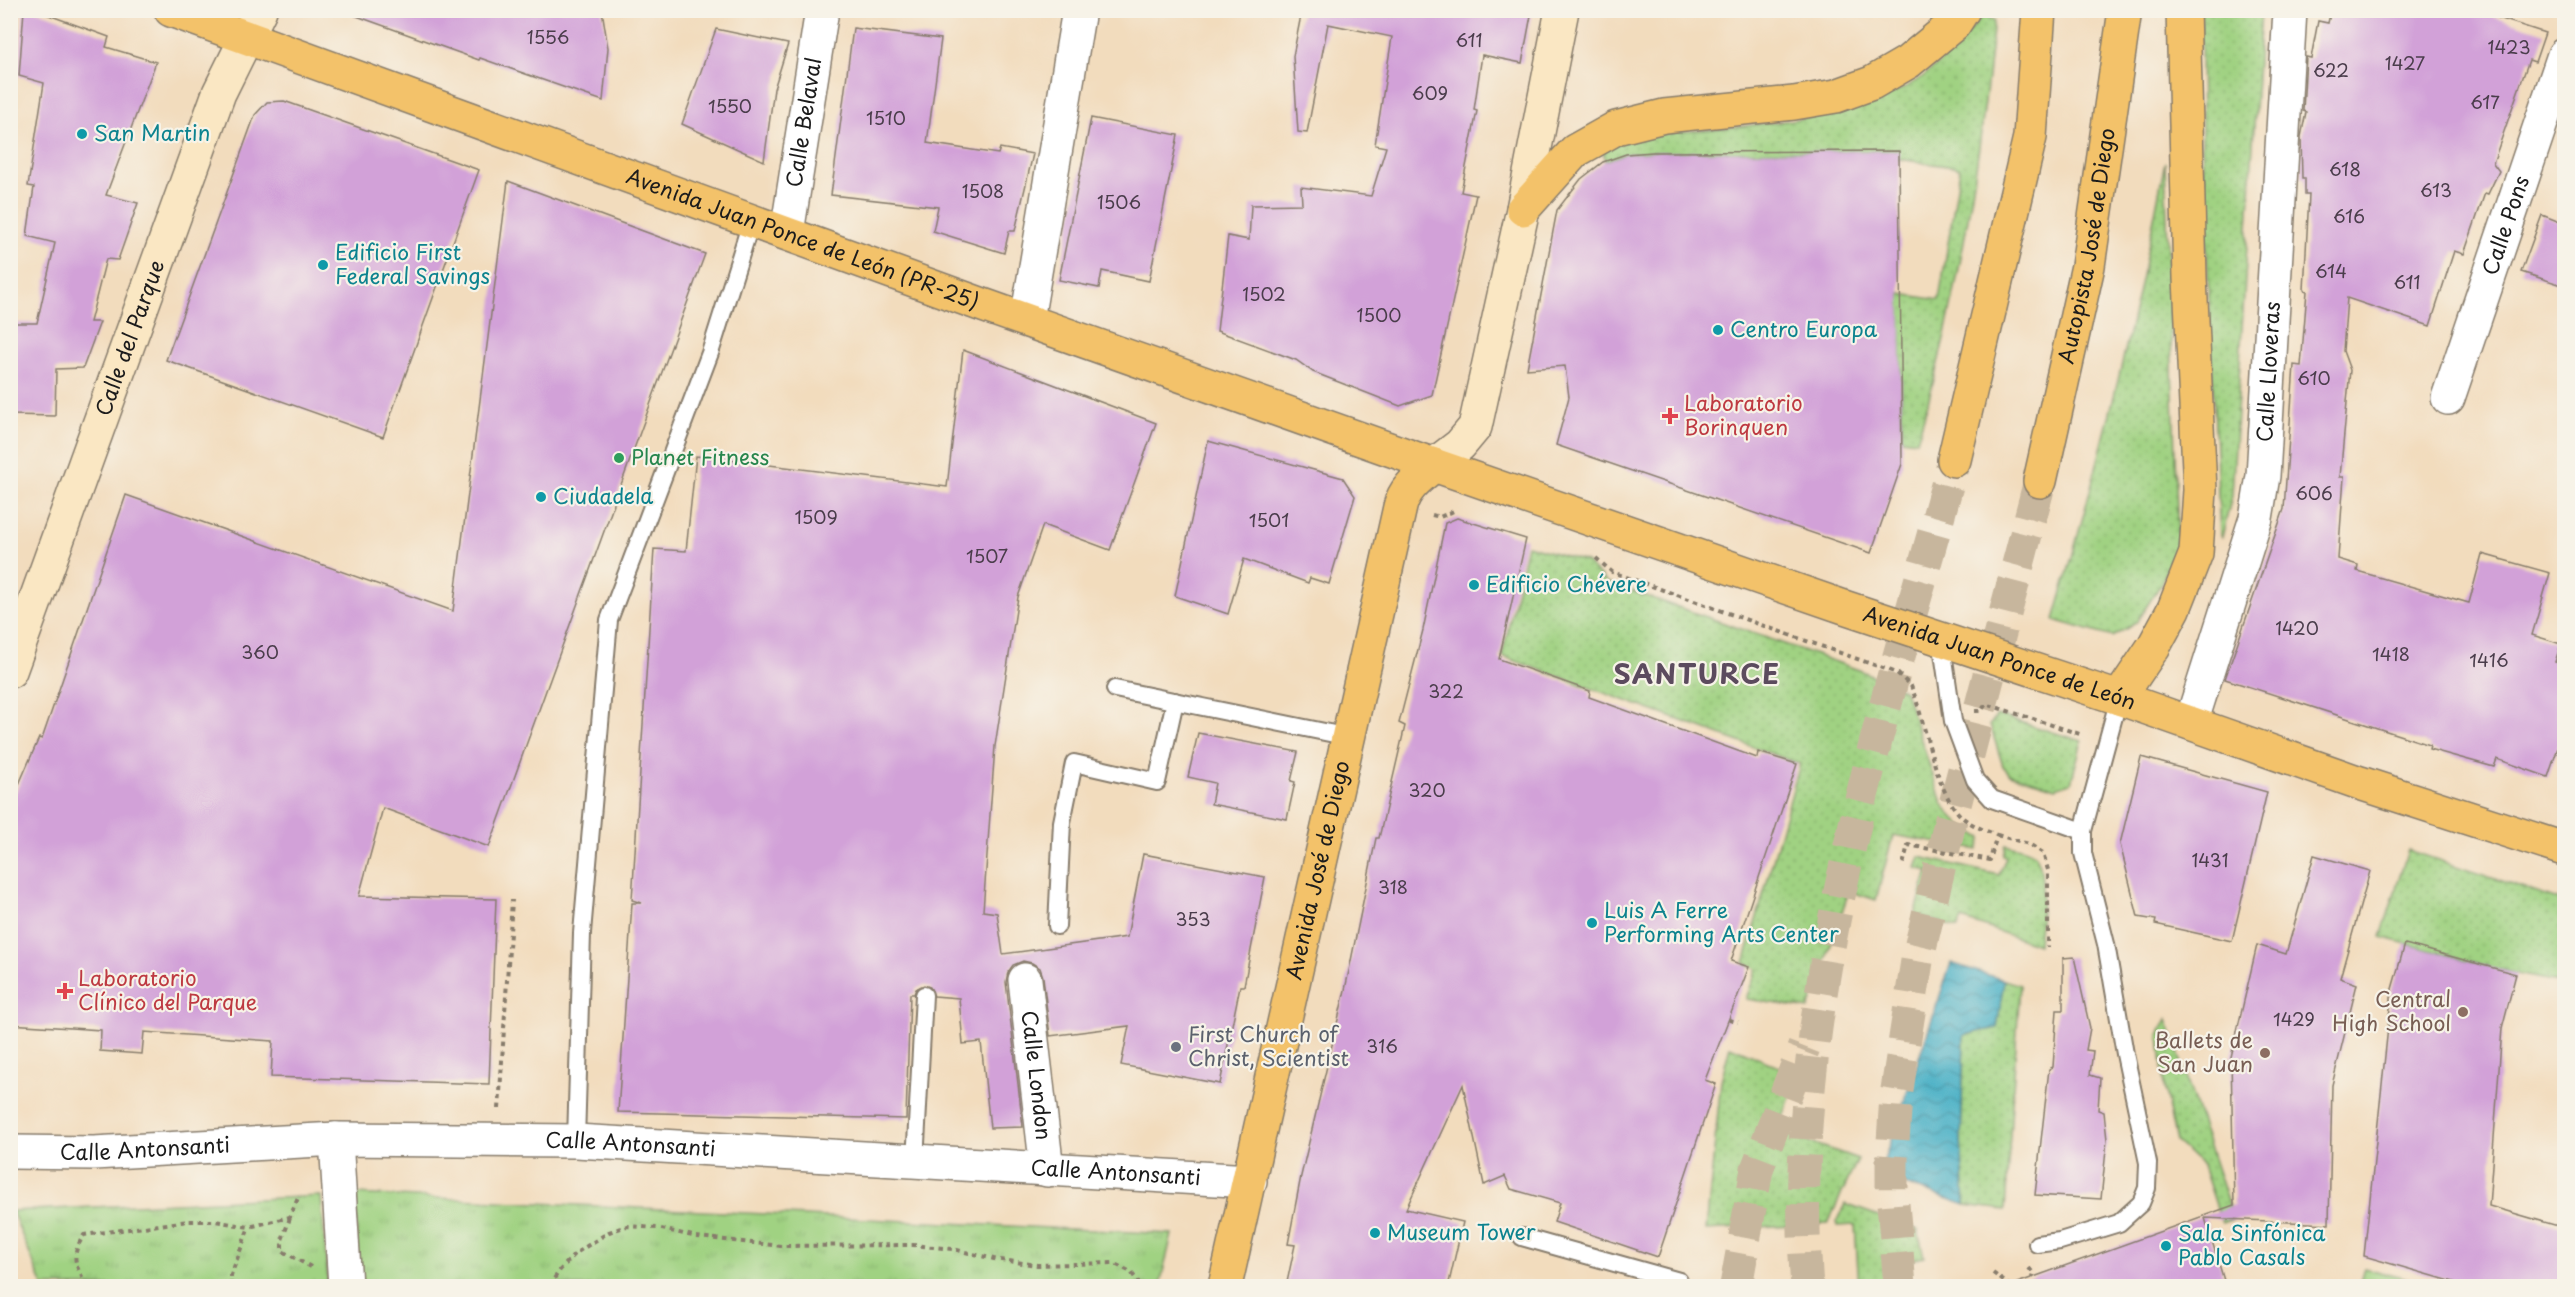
<svg xmlns="http://www.w3.org/2000/svg" width="2575" height="1297" viewBox="0 0 2575 1297" font-family="'Playpen Sans',sans-serif">
<style>
.grass{fill:url(#grass-dots);stroke:#5e774f;stroke-width:1.5}
.park{fill:url(#park-tufts);stroke:#5e774f;stroke-width:1.5}
.pitch{fill:#a0d282;stroke:#5e774f;stroke-width:1.5}
.water{fill:url(#water-waves);stroke:#326671;stroke-width:1.5}
.building{fill:#d2a1d8}
.lines{fill:none;stroke-linecap:round;stroke-linejoin:round}
.highway-tunnel{stroke:#c7b69d;stroke-width:33;stroke-dasharray:33 16;stroke-linecap:butt}
.lane-casing{stroke:#877c6c;stroke-width:20}
.street-casing{stroke:#877c6c;stroke-width:36}
.secondary-casing{stroke:#877c6c;stroke-width:36}
.primary-casing{stroke:#877c6c;stroke-width:36}
.highway-casing{stroke:#877c6c;stroke-width:36}
.path{stroke:#877c6c;stroke-width:4;stroke-dasharray:4.5 4.5;stroke-linecap:butt}
.lane{stroke:#fff;stroke-width:16}
.street{stroke:#fff;stroke-width:33}
.secondary{stroke:#fae7c3;stroke-width:33}
.primary{stroke:#f3c26a;stroke-width:33}
.highway{stroke:#f3c26a;stroke-width:33}
.culture-dot{fill:#0f9aa8;stroke:#f7f3e8;stroke-width:2}
.health-dot{fill:#e0444e;stroke:#f7f3e8;stroke-width:2}
.leisure-dot{fill:#2e9e5b;stroke:#f7f3e8;stroke-width:2}
.education-dot{fill:#8d6e63;stroke:#f7f3e8;stroke-width:2}
.worship-dot{fill:#6b7280;stroke:#f7f3e8;stroke-width:2}
.labels{text-anchor:middle;stroke-width:4.5;stroke-linejoin:round;paint-order:stroke}
.number-label{font-size:18px;fill:#4a3d4b}
.street-label{font-size:21px;fill:#1c1c1c;stroke:#f7f3e8}
.culture-label{font-size:21px;fill:#0d838f;stroke:#f7f3e8;text-anchor:start}
.health-label{font-size:21px;fill:#be3a42;stroke:#f7f3e8;text-anchor:start}
.leisure-label{font-size:21px;fill:#27864d;stroke:#f7f3e8;text-anchor:start}
.education-label{font-size:21px;fill:#785e54;stroke:#f7f3e8;text-anchor:end}
.worship-label{font-size:21px;fill:#5b616d;stroke:#f7f3e8;text-anchor:start}
.district-label{font-size:27px;font-weight:bold;letter-spacing:1.5px;fill:#5c4b5e;stroke:#f7f3e8}
</style>
<defs>
<pattern id="grass-dots" width="8" height="8" patternUnits="userSpaceOnUse" patternTransform="scale(1.5)"><rect width="8" height="8" fill="#a0d282"/><path d="M2 2h.1M6 6h.1" fill="none" stroke="#89b470" stroke-width="1.8" stroke-linecap="round"/></pattern>
<pattern id="park-tufts" width="24" height="20" patternUnits="userSpaceOnUse" patternTransform="scale(1.5)"><rect width="24" height="20" fill="#a0d282"/><path d="M3 7l-1-3M5 7V3M7 7l1-3M15 17l-1-3M17 17v-4M19 17l1-3" fill="none" stroke="#89b470"/></pattern>
<pattern id="water-waves" width="16" height="10" patternUnits="userSpaceOnUse" patternTransform="scale(1.5)"><rect width="16" height="10" fill="#48b0c6"/><path d="M0 5q4-4 8 0t8 0" fill="none" stroke="#3b8ea0"/></pattern>
</defs>
<rect width="100%" height="100%" fill="#f7f3e8"/>
<filter id="ink" filterUnits="userSpaceOnUse"><feTurbulence type="fractalNoise" baseFrequency=".0167" numOctaves="2"/><feDisplacementMap in="SourceGraphic" scale="12" xChannelSelector="R" yChannelSelector="G"/><feConvolveMatrix kernelMatrix="1 2 1 2 8 2 1 2 1" color-interpolation-filters="sRGB"/></filter>
<filter id="wash" filterUnits="userSpaceOnUse"><feTurbulence type="fractalNoise" baseFrequency=".008" numOctaves="4" result="noise"/><feDisplacementMap in="SourceGraphic" scale="24" xChannelSelector="R" yChannelSelector="G"/><feGaussianBlur stdDeviation="1.35" result="paint"/><feColorMatrix in="noise" values="0 0 0 0 0 0 0 0 0 0 0 0 0 0 0 0 0 1.4 0 .05"/><feComposite in="paint" operator="in"/></filter>
<g filter="url(#wash)">
<rect width="100%" height="100%" fill="#f2dcbd"/>
<g class="grass">
<path d="M2201,11H2261L2232,496L2222,537L2220,536L2202,146Z"/>
<path d="M1983,15L1994,20C1980,163 1958,303 1917,441L1902,439L1900,294L1939,300L1960,168L1899,159L1898,151L1653,152L1626,154L1605,161L1603,151L1626,139L1650,135C1730,126 1854,124 1922,77C1946,60 1965,38 1983,15Z"/>
<path d="M2165,162L2178,542L2161,584L2136,623L2112,637L2054,620C2098,469 2136,316 2165,162Z"/>
<path d="M1527,545L1586,562L1606,582L1862,671L1905,691L1942,803L1960,825L1982,838L1978,850L1893,835L1876,900L1849,891L1809,1009L1746,999L1757,969L1744,963L1800,764L1502,656Z"/>
<path d="M1997,715L2082,741L2071,783L2056,788L2010,774L2003,766L1990,725Z"/>
<path d="M2006,844C2014,847 2026,848 2033,853C2049,864 2039,926 2038,945L1962,919L1958,928L1915,915L1928,871L1916,868L1920,857L1999,875L2006,857L2003,855Z"/>
<path d="M2408,850L2564,902V983L2516,974L2381,937Z"/>
<path d="M2004,980L2020,985L2005,1210L1965,1205L1961,1140L1964,1035L1996,1028Z"/>
<path d="M2167,1019L2233,1219L2222,1223L2203,1166L2176,1142L2164,1087L2159,1035Z"/>
<path d="M1730,1046L1798,1075L1778,1131L1858,1159L1828,1223L1706,1230L1721,1081Z"/>
<path d="M1845,1204L1918,1230L1924,1257L1902,1262L1909,1286H1859L1855,1225L1837,1226L1836,1222Z"/>
</g>
<g class="park">
<path d="M355,1194L1172,1234L1160,1286H359Z"/>
<path d="M321,1196L328,1286H43L12,1211Z"/>
</g>
<path class="pitch" d="M2364,1268L2434,1286H2359Z"/>
<path class="water" d="M1951,963L2004,980L1997,1028L1964,1035L1961,1140L1965,1205L1879,1175Z"/>
<g id="blocks">
<g class="building">
<path d="M24,10H35L109,37L106,47L156,62L106,195L138,203L118,260L106,259L90,322H100L83,368L56,369L55,416L10,415V323H37L55,243L27,236L34,187L28,186L44,83L19,76Z"/>
<path d="M352,10H602L608,48L603,101L480,58L479,60L351,14Z"/>
<path d="M1302,10H1532L1522,63L1482,55L1474,110L1477,111L1461,192L1476,195L1432,395L1400,406L1313,372L1296,360L1217,331L1228,236L1249,240L1251,205L1302,204L1301,187L1371,196L1386,147L1375,145L1392,37L1328,24L1307,133L1298,132L1293,56Z"/>
<path d="M2331,10H2474L2545,33L2535,62L2529,60L2493,163L2499,171L2488,194L2485,193L2464,254L2454,251L2430,326L2347,298L2343,351L2350,370L2340,477H2344L2338,559L2358,565L2357,571L2469,603L2482,554L2550,573L2532,635L2561,644L2555,662L2565,665V727L2548,777L2497,759L2494,767L2429,749L2430,745L2225,679L2284,509L2294,365L2301,366L2307,291L2304,290L2309,195H2305V178H2302L2301,137L2306,112L2303,111L2306,57L2311,58L2318,21L2328,23Z"/>
<path d="M853,28L941,39L927,143L998,154L1000,148L1033,154L1015,231H1009L1004,253L933,231L938,207L831,195Z"/>
<path d="M716,29L788,44L774,89L764,161L682,124Z"/>
<path d="M284,101L479,170L383,437L166,360L255,115L267,102Z"/>
<path d="M1091,118L1178,135L1149,281L1102,271L1099,288L1059,280Z"/>
<path d="M1899,151L1902,464L1871,553L1556,445L1569,397L1565,366L1527,369L1557,210L1581,179L1603,162L1626,154L1653,152Z"/>
<path d="M508,181L705,254L489,847L383,808L359,896L496,899L489,1084L271,1077L273,1041L144,1032L142,1054L100,1051L101,1030L10,1024V805L39,738L42,739L126,495L453,611Z"/>
<path d="M2542,215L2565,224V286L2521,272Z"/>
<path d="M963,350L1156,423L1110,550L1043,525L1018,597L995,746L983,911L997,913L1003,954L1127,937L1143,854L1265,877L1244,986H1240L1220,1084L1121,1065L1129,1026L1050,1036L1043,977L1040,968L1032,963L1023,961L1013,965L1008,972L1006,982L1023,1127L990,1128L981,1042L963,1044L959,998L934,996L930,987L924,985L916,989L914,994H910L906,1119L618,1112L632,903H642L632,900L654,549L686,551L696,456L947,487Z"/>
<path d="M1208,441L1343,478L1355,496L1329,584L1310,578L1308,583L1244,559L1228,614L1175,596Z"/>
<path d="M1457,518L1526,539L1499,659L1590,691L1589,697L1757,758L1758,752L1797,764L1731,961L1749,967L1705,1080L1716,1084L1658,1257L1554,1222L1560,1203L1511,1189L1505,1176L1484,1185L1463,1085L1406,1209L1463,1222L1448,1287H1286L1295,1245L1288,1244L1301,1176L1345,990L1376,838H1379L1405,726L1399,723L1423,630L1445,523Z"/>
<path d="M1198,733L1298,752L1291,781L1295,782L1287,819L1211,804L1215,783L1188,777Z"/>
<path d="M2141,757L2267,792L2232,941L2155,924L2156,920L2138,917L2120,844Z"/>
<path d="M2314,855L2370,871L2340,978L2357,984L2332,1085L2329,1224L2205,1218L2226,1287H2017V1283L2234,1205L2231,1057L2257,945L2286,954Z"/>
<path d="M2405,944L2516,974L2502,1028L2489,1206L2565,1228V1287H2453L2454,1282L2364,1256L2392,989Z"/>
<path d="M2074,957L2090,1028L2086,1050L2093,1051L2090,1075L2100,1078L2098,1110L2104,1112L2107,1140L2101,1199L2035,1195L2049,1069L2053,1067L2057,1010H2063V958Z"/>
</g>
</g>
</g>
<g filter="url(#ink)">
<use href="#blocks" fill-opacity="0" stroke="#877c6c" stroke-width="1.5"/>
<g class="lines">
<g class="highway-tunnel">
<path d="M1736,1286L1757,1169L1804,1047"/>
<path d="M1807,1286C1784,1010 1882,724 1954,460"/>
<path d="M1900,1286L1892,1192V1157L1896,1096L1917,961L1948,831L2040,481"/>
</g>
<defs>
<g id="lane">
<path d="M1941,639L1953,721L1975,780L1992,799L2083,831"/>
<path d="M1115,689L1349,737"/>
<path d="M1057,926L1062,822L1074,763L1157,782L1175,701"/>
<path d="M576,1141L582,933L609,620L710,353L752,219"/>
<path d="M915,1162L924,995"/>
<path d="M1522,1237L1679,1281V1286"/>
<path d="M2037,1244L2060,1241L2119,1223L2141,1203L2147,1188L2148,1163L2125,1054L2106,944L2083,853V831L2119,698"/>
</g>
<g id="street">
<path id="s1" d="M787,233L822,10"/>
<path d="M1027,320L1079,10"/>
<path id="s2" d="M2448,398L2564,55"/>
<path id="s3" d="M2191,723L2256,518L2263,476L2290,10"/>
<path id="s4" d="M1025,980L1047,1170"/>
<path d="M336,1139L345,1286"/>
<path id="s5" d="M10,1152L94,1153L336,1139L576,1141L1250,1181"/>
</g>
<g id="secondary">
<path d="M1434,465L1460,445L1475,427L1523,209L1562,10"/>
<path id="s6" d="M10,671L219,93L260,10"/>
</g>
<g id="primary">
<path id="s7" d="M171,10L980,304L1434,465L1847,608L2119,698L2360,783L2564,849"/>
<path id="s8" d="M1225,1286L1400,507C1404,488 1420,477 1434,465"/>
</g>
<g id="highway">
<path d="M1523,209L1575,151L1616,128L1664,116L1794,103L1836,96L1872,83L1908,62L1954,24L1963,10"/>
<path d="M1954,460L2030,137L2039,10"/>
<path id="s9" d="M2040,481L2088,266L2125,10"/>
<path d="M2119,698L2154,646L2174,609L2196,553L2200,490L2190,278L2183,10"/>
</g>
</defs>
<use href="#lane" class="lane-casing"/>
<use href="#street" class="street-casing"/>
<use href="#secondary" class="secondary-casing"/>
<use href="#primary" class="primary-casing"/>
<use href="#highway" class="highway-casing"/>
<g class="path">
<path d="M1432,515L1440,517L1456,510"/>
<path d="M1596,558L1612,572L1897,673L1911,686C1926,722 1934,788 1960,815C1970,825 1984,830 1997,835L1990,860L1908,845L1903,865"/>
<path d="M1975,711H1981L1986,704L2083,735"/>
<path d="M1997,835L2029,844L2043,853L2048,870V948"/>
<path d="M1729,1020L1738,1022"/>
<path d="M499,1109L512,900"/>
<path d="M290,1218L282,1240V1251L311,1267"/>
<path d="M2029,1268L2033,1273L2032,1278"/>
<path d="M1993,1273L2010,1286"/>
<path d="M87,1286C76,1265 69,1258 84,1235L189,1221H215L249,1227L290,1217L298,1198"/>
<path d="M231,1286V1275L249,1227"/>
<path d="M549,1286L560,1270L576,1253L609,1232L627,1226L657,1228L697,1237L781,1246L913,1245L953,1249L994,1259L1037,1265L1113,1263L1131,1272L1141,1286"/>
</g>
<use href="#lane" class="lane"/>
<use href="#street" class="street"/>
<use href="#secondary" class="secondary"/>
<use href="#primary" class="primary"/>
<use href="#highway" class="highway"/>
</g>
</g>
<g class="culture-dot">
<circle cx="82" cy="134" r="6"/>
<circle cx="323" cy="265" r="6"/>
<circle cx="1718" cy="330" r="6"/>
<circle cx="541" cy="497" r="6"/>
<circle cx="1474" cy="585" r="6"/>
<circle cx="1592" cy="923" r="6"/>
<circle cx="1375" cy="1233" r="6"/>
<circle cx="2166" cy="1246" r="6"/>
</g>
<g class="health-dot">
<path d="M1667 407h6v6h6v6h-6v6h-6v-6h-6v-6h6z"/>
<path d="M62 982h6v6h6v6h-6v6h-6v-6h-6v-6h6z"/>
</g>
<circle class="leisure-dot" cx="619" cy="458" r="6"/>
<g class="education-dot">
<circle cx="2463" cy="1012" r="6"/>
<circle cx="2265" cy="1053" r="6"/>
</g>
<circle class="worship-dot" cx="1176" cy="1047" r="6"/>
<g class="labels">
<g class="number-label">
<text x="548" y="44">1556</text>
<text x="1469" y="47">611</text>
<text x="2509" y="54">1423</text>
<text x="2405" y="70">1427</text>
<text x="2331" y="77">622</text>
<text x="1430" y="100">609</text>
<text x="2485" y="109">617</text>
<text x="730" y="113">1550</text>
<text x="886" y="125">1510</text>
<text x="2345" y="176">618</text>
<text x="2436" y="197">613</text>
<text x="983" y="198">1508</text>
<text x="1119" y="209">1506</text>
<text x="2349" y="223">616</text>
<text x="2331" y="278">614</text>
<text x="2407" y="289">611</text>
<text x="1264" y="301">1502</text>
<text x="1379" y="322">1500</text>
<text x="2314" y="385">610</text>
<text x="2314" y="500">606</text>
<text x="816" y="524">1509</text>
<text x="1269" y="527">1501</text>
<text x="987" y="563">1507</text>
<text x="2297" y="635">1420</text>
<text x="260" y="659">360</text>
<text x="2391" y="661">1418</text>
<text x="2489" y="667">1416</text>
<text x="1446" y="698">322</text>
<text x="1427" y="797">320</text>
<text x="2210" y="867">1431</text>
<text x="1393" y="894">318</text>
<text x="1193" y="926">353</text>
<text x="2294" y="1026">1429</text>
<text x="1382" y="1053">316</text>
</g>
<g class="street-label">
<text dy="7" stroke="none"><textPath href="#s1" startOffset="112">Calle Belaval</textPath></text>
<text dy="7" stroke="none"><textPath href="#s2" startOffset="182">Calle Pons</textPath></text>
<text dy="7" stroke="none"><textPath href="#s7" startOffset="672">Avenida Juan Ponce de León (PR-25)</textPath></text>
<text dy="7" stroke="none"><textPath href="#s9" startOffset="240">Autopista José de Diego</textPath></text>
<text dy="7" stroke="none"><textPath href="#s6" startOffset="354">Calle del Parque</textPath></text>
<text dy="7" stroke="none"><textPath href="#s3" startOffset="362">Calle Lloveras</textPath></text>
<text dy="7" stroke="none"><textPath href="#s7" startOffset="1940">Avenida Juan Ponce de León</textPath></text>
<text dy="7" stroke="none"><textPath href="#s8" startOffset="426">Avenida José de Diego</textPath></text>
<text dy="7" stroke="none"><textPath href="#s4" startOffset="96">Calle London</textPath></text>
<text dy="7" stroke="none"><textPath href="#s5" startOffset="621">Calle Antonsanti</textPath></text>
<text dy="7" stroke="none"><textPath href="#s5" startOffset="135">Calle Antonsanti</textPath></text>
<text dy="7" stroke="none"><textPath href="#s5" startOffset="1107">Calle Antonsanti</textPath></text>
</g>
<g class="culture-label">
<text x="94" y="141">San Martin</text>
<text x="335" y="260">Edificio First<tspan x="335" dy="24">Federal Savings</tspan></text>
<text x="1730" y="337">Centro Europa</text>
<text x="553" y="504">Ciudadela</text>
<text x="1486" y="592">Edificio Chévere</text>
<text x="1604" y="918">Luis A Ferre<tspan x="1604" dy="24">Performing Arts Center</tspan></text>
<text x="1387" y="1240">Museum Tower</text>
<text x="2178" y="1241">Sala Sinfónica<tspan x="2178" dy="24">Pablo Casals</tspan></text>
</g>
<g class="health-label">
<text x="1684" y="411">Laboratorio<tspan x="1684" dy="24">Borinquen</tspan></text>
<text x="78" y="986">Laboratorio<tspan x="78" dy="24">Clínico del Parque</tspan></text>
</g>
<g class="leisure-label">
<text x="631" y="465">Planet Fitness</text>
</g>
<g class="education-label">
<text x="2451" y="1007">Central<tspan x="2451" dy="24">High School</tspan></text>
<text x="2253" y="1048">Ballets de<tspan x="2253" dy="24">San Juan</tspan></text>
</g>
<g class="worship-label">
<text x="1188" y="1042">First Church of<tspan x="1188" dy="24">Christ, Scientist</tspan></text>
</g>
<g class="district-label">
<text x="1697" y="684">SANTURCE</text>
</g>
</g>
<rect width="2575" height="1297" fill="none" stroke="#f7f3e8" stroke-width="36"/>
</svg>
